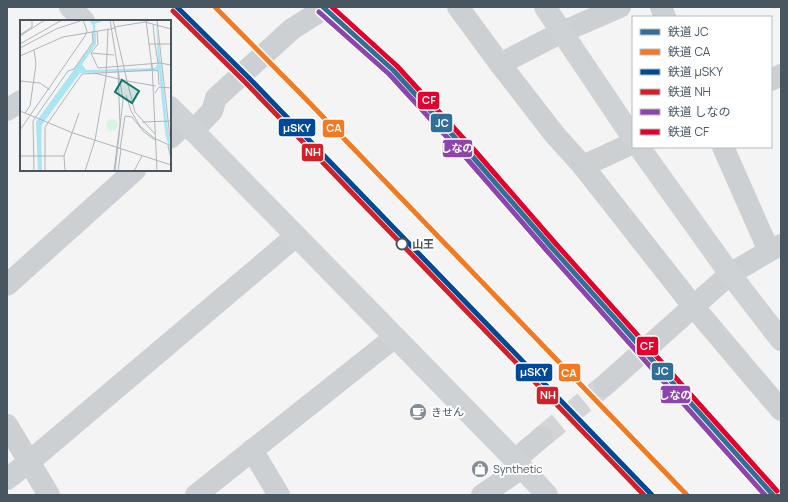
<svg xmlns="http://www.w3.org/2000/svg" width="788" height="502" viewBox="0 0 788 502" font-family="Manrope,'Noto Sans JP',sans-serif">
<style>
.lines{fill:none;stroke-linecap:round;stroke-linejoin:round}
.street-tunnel{stroke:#d2d4d7;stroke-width:22;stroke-dasharray:22 11;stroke-linecap:butt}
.street{stroke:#cdd0d3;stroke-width:22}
.secondary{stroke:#cfd2d5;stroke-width:22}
.rail-1-casing{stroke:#fff;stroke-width:8}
.rail-2-casing{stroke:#fff;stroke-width:8}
.rail-3-casing{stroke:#fff;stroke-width:8}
.rail-4-casing{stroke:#fff;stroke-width:8}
.rail-5-casing{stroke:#fff;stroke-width:8}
.rail-6-casing{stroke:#fff;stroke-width:8}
.rail-1{stroke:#307097;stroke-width:5}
.rail-2{stroke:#f47921;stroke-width:5}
.rail-3{stroke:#004898;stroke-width:5}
.rail-4{stroke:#d12027;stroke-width:5}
.rail-5{stroke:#8e44ad;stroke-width:5}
.rail-6{stroke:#e4002b;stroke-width:5}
.stop-dot{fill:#fff;stroke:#485662;stroke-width:2}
.labels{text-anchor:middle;stroke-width:4;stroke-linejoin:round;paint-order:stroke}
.stop-label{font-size:11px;font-weight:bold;fill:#485662;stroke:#fff;text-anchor:start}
.poi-label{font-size:11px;fill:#485662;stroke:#fff;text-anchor:start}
.inset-river{fill:none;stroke:#aae5f4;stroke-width:2}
.inset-road{fill:none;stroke:#afb5ba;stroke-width:1}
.view{fill:#0f766e;fill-opacity:0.15;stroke:#0f766e;stroke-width:2}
.inset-edge{fill:none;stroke:#485662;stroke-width:2}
.line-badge{stroke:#fff;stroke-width:1.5}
.badge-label{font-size:11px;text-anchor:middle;font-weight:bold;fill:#fff}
</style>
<rect width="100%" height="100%" fill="#f4f4f4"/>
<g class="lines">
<path class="street-tunnel" d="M542,437L604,386"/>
<g class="street">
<path d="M458,7L500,64L555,135L583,166L693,306L781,410"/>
<path d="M661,7L665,17"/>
<path d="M500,64L562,32L620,7"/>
<path d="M771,80L781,75"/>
<path d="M7,110L21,101"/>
<path d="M193,131L212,111L216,98L292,29L327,7"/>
<path d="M170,138L186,123"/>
<path d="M723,147L769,251"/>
<path d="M583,166L633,143"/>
<path d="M7,285L135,170"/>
<path d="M604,386L730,274L769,251L781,245"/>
<path d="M7,425L49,495"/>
<path d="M252,450L279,495"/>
<path d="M515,460L542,437"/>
<path d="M7,479L29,462L296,236"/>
<path d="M196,495L395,337"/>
<path d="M482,495L522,468"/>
</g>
<g class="secondary">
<path d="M70,7L84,21"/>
<path d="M545,7L633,138"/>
<path d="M170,107L395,337L515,460L547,495"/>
<path d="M639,147L730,274L781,340"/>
</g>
<defs>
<path id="rail-1" d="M323,7L393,70L472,156L552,248L773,495"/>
<path id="rail-2" d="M215,7L301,94L687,495"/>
<path id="rail-3" d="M177,7L249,78L652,495"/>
<path id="rail-4" d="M173,11L245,82L644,495"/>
<path id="rail-5" d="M319,12L389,74L468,160L548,252L765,495"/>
<path id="rail-6" d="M332,7L397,66L476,152L556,244L777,491"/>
</defs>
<use href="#rail-1" class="rail-1-casing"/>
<use href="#rail-2" class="rail-2-casing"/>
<use href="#rail-3" class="rail-3-casing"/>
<use href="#rail-4" class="rail-4-casing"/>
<use href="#rail-5" class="rail-5-casing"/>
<use href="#rail-6" class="rail-6-casing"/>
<use href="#rail-1" class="rail-1"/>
<use href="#rail-2" class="rail-2"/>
<use href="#rail-3" class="rail-3"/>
<use href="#rail-4" class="rail-4"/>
<use href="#rail-5" class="rail-5"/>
<use href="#rail-6" class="rail-6"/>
</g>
<defs>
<symbol id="cafe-disc" viewBox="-11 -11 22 22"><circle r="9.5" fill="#848d95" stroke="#fff"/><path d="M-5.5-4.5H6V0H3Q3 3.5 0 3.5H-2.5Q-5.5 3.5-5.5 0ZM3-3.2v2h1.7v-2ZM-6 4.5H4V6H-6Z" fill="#fff"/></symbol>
<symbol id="shop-disc" viewBox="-11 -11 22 22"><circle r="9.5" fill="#848d95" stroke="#fff"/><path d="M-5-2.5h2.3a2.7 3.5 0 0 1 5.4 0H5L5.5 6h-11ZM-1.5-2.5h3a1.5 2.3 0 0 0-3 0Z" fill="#fff"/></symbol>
</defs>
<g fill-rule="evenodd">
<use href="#cafe-disc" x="408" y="402" width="20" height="20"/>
<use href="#shop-disc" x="470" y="459" width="20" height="20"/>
</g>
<circle class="stop-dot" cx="402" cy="244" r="5.5"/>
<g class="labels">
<g class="stop-label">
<text x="412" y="248">山王</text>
</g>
<g class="poi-label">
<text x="431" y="416">きせん</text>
<text x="493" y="473">Synthetic</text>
</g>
</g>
<g transform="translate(20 20)">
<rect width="151" height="151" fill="#f4f4f4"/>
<path d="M86 105a6 6 0 1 1 12 0a6 6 0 1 1-12 0Z" fill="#d7f4e2"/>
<path d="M69,0L83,1L75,4L76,23L62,44L66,50L135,48L138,43L136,0L151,136L145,112L139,51L60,53L21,106L22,151H18L16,102L73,23V6Z" fill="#aae5f4"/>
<path class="inset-river" d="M23,99L75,24V13M19,134L21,102M19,137V151"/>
<path class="inset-road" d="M90,0L103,80L95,151M93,0L107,61L136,66M126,0L132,48M137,0L151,127M133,5L135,24M94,7L125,2L151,9M0,15L12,7V0M0,16L25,0M0,24L42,0M129,24H151M135,24L138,43M0,28L36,9L63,0M71,33L78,24L77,11M94,35L71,33L78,48L140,43L151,45M0,36L43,17L96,8M132,44L137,151M133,50L138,51L139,65M74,53L107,61L115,92L135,114M0,61L20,63L30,70M135,73L139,67L151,68M106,75L111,91L120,106L134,118L151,126M0,91L53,113L151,145M5,93L10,86L16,44L14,30M122,102L151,101M0,110L65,16L67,11L63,0M148,126L151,138M100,129L105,96L112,97L124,112L135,120M0,136H44M14,151L13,101L48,51L54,49L73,22L72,11M25,151V107L62,54L132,50M45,151L44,136L59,93M65,151L75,120L86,57L88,9M94,151L100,104L98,52M98,151L101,129M114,151L122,136"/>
<path class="view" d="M102,60L119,71L112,83L95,72Z"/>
<rect width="151" height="151" class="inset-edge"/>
</g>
<g class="line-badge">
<rect x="417" y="91" width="23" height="19" rx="4" fill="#e4002b"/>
<rect x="430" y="113" width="23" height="20" rx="4" fill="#307097"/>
<rect x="278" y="118" width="38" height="19" rx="4" fill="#004898"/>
<rect x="322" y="119" width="23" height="19" rx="4" fill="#f47921"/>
<rect x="442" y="139" width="31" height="19" rx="4" fill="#8e44ad"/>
<rect x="301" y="143" width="23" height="19" rx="4" fill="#d12027"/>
<rect x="636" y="336" width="23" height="20" rx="4" fill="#e4002b"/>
<rect x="651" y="362" width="23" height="19" rx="4" fill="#307097"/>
<rect x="515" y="363" width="38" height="19" rx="4" fill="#004898"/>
<rect x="558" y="363" width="23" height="19" rx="4" fill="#f47921"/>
<rect x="660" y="385" width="31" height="19" rx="4" fill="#8e44ad"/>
<rect x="536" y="386" width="23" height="19" rx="4" fill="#d12027"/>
</g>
<g class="badge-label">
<text x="429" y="104">CF</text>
<text x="442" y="127">JC</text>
<text x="297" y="132">μSKY</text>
<text x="334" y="132">CA</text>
<text x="457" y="152">しなの</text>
<text x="313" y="156">NH</text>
<text x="647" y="350">CF</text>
<text x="662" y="375">JC</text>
<text x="534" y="376">μSKY</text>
<text x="569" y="377">CA</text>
<text x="675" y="399">しなの</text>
<text x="548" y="399">NH</text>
</g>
<rect width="788" height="502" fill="none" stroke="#485662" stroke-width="16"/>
<rect x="632" y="16" width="140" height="132" fill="#ffffff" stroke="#b6bbc0"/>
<rect x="640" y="29" width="20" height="6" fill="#307097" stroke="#b6bbc0"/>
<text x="668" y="36" font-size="12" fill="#485662">鉄道 JC</text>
<rect x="640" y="49" width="20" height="6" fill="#f47921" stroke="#b6bbc0"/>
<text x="668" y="56" font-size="12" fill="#485662">鉄道 CA</text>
<rect x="640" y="69" width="20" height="6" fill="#004898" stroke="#b6bbc0"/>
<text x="668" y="76" font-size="12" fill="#485662">鉄道 μSKY</text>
<rect x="640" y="89" width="20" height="6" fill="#d12027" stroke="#b6bbc0"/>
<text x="668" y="96" font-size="12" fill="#485662">鉄道 NH</text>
<rect x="640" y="109" width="20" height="6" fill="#8e44ad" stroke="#b6bbc0"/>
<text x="668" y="116" font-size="12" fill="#485662">鉄道 しなの</text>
<rect x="640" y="129" width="20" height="6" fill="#e4002b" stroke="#b6bbc0"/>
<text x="668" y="136" font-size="12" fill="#485662">鉄道 CF</text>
</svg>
